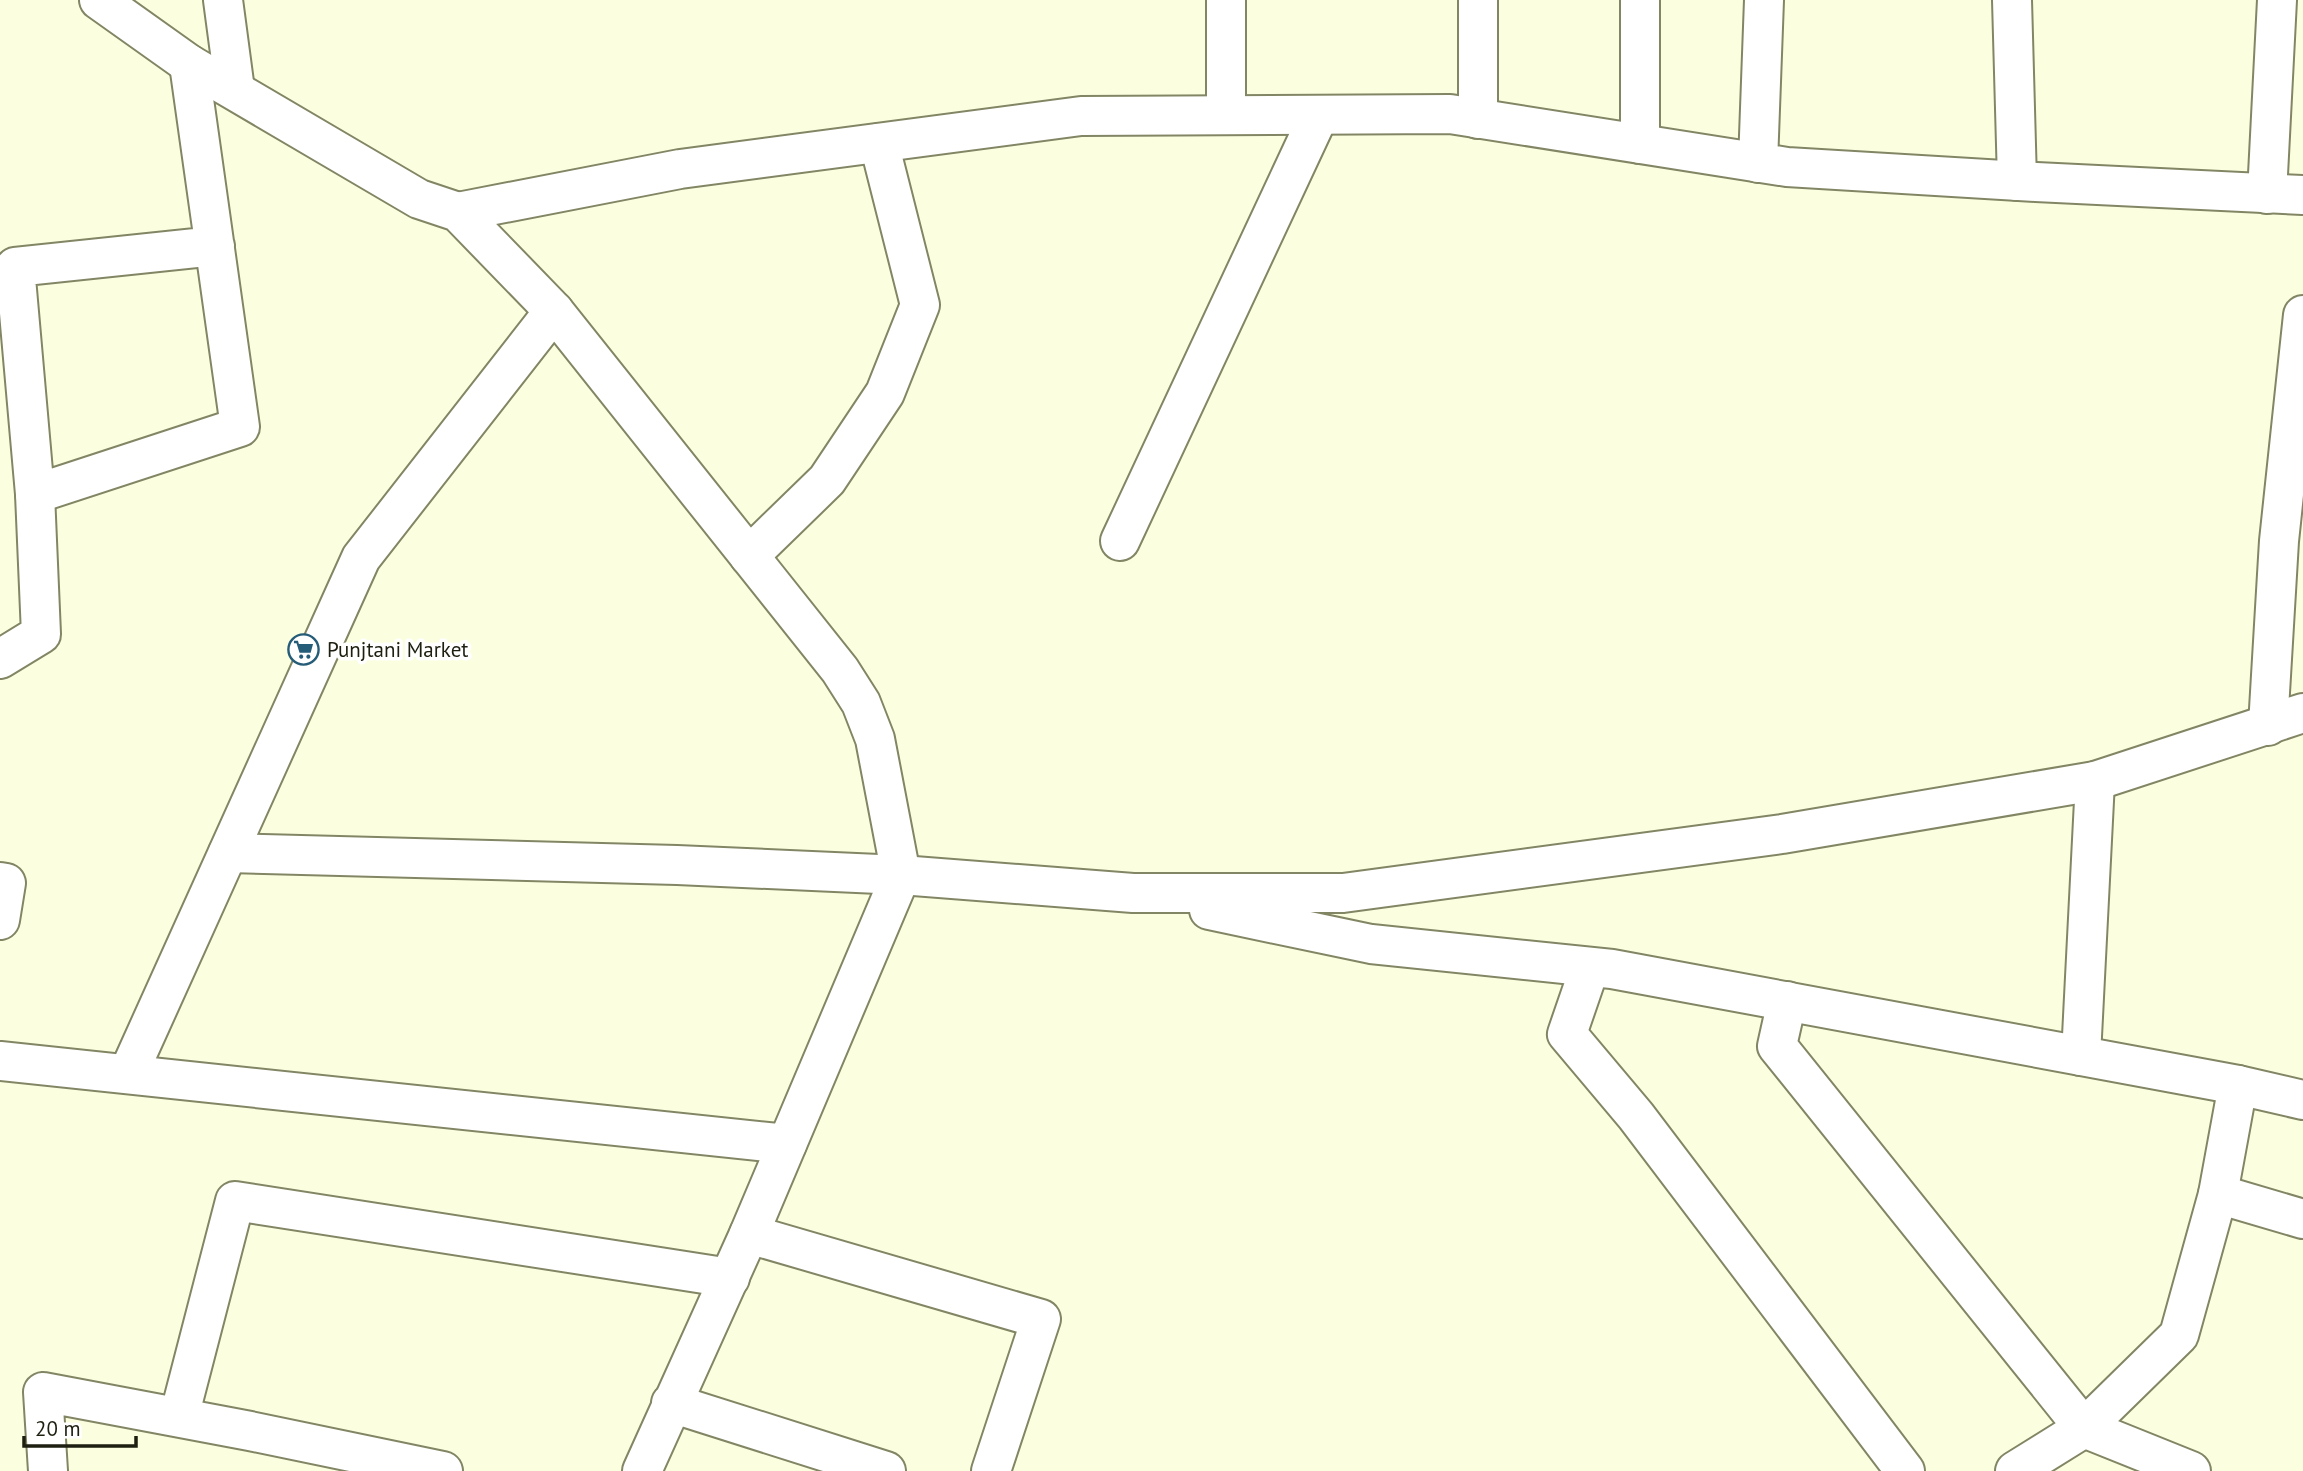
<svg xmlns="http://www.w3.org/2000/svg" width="2303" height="1471" viewBox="0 0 2303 1471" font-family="'PT Sans',sans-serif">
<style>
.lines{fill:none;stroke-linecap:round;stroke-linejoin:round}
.minor-casing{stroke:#838664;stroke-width:42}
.tertiary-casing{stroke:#838664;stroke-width:42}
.minor{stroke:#fff;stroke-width:38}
.tertiary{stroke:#fff;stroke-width:38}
.labels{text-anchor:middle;stroke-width:7;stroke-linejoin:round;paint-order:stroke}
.poi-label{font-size:21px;fill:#1e1f11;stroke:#fff;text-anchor:start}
</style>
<rect width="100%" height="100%" fill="#fbffe0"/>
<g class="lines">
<defs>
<g id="minor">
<path d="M223,0L235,90"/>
<path d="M1226,0V115"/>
<path d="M1478,0V119"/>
<path d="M1640,0V144"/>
<path d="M2012,0L2017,181"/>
<path d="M189,64L240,427L35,494L15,267L215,246"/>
<path d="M1758,163L1764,0"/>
<path d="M2267,194L2277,0"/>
<path d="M1120,541L1319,115"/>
<path d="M749,556L827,480L885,393L920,305L879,143"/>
<path d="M0,659L41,634L35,494"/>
<path d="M2268,726L2279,541L2303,315"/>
<path d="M228,853L677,865L901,875L1133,893H1343L1782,834L2095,781L2303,713"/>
<path d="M0,882L6,883L0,920"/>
<path d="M1209,910L1371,944L1612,969L2238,1085L2303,1100"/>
<path d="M1590,967L1567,1034L1636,1116L1905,1471"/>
<path d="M1787,1001L1777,1046L2084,1428L2191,1471"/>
<path d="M2081,1056L2095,781"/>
<path d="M0,1061L787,1144"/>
<path d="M128,1074L361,558L554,311"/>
<path d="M2218,1194L2303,1219"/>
<path d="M749,1234L1041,1319L991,1471"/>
<path d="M671,1403L886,1471"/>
<path d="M179,1417L235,1201L730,1278"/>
<path d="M48,1471L43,1392L250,1431L443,1471"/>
<path d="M2015,1471L2084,1428L2179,1335L2218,1194L2238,1085"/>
</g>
<g id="tertiary">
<path d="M99,0L189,64L419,199L458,212L554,311L840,670L861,703L875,739L901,875L749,1234L642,1471"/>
<path d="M458,212L680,169L1081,116L1450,114L1787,167L2036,182L2303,195"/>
</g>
</defs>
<use href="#minor" class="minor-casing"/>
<use href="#tertiary" class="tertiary-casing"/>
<use href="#minor" class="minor"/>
<use href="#tertiary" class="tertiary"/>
</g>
<defs>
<symbol id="supermarket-ring" viewBox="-11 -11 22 22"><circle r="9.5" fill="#fff" stroke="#255c77" stroke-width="1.5"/><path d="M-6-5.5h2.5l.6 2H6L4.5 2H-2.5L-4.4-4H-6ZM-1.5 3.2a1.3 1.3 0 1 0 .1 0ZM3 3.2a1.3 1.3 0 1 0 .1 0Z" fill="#255c77"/></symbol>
</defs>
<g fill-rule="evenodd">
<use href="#supermarket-ring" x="286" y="632" width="35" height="35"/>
</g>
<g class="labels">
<g class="poi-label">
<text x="327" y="657">Punjtani Market</text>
</g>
</g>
<path d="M24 1436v10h112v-10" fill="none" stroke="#1e1f11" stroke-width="3.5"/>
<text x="35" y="1436" font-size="21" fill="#1e1f11" stroke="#ffffff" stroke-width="5" paint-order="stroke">20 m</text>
</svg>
